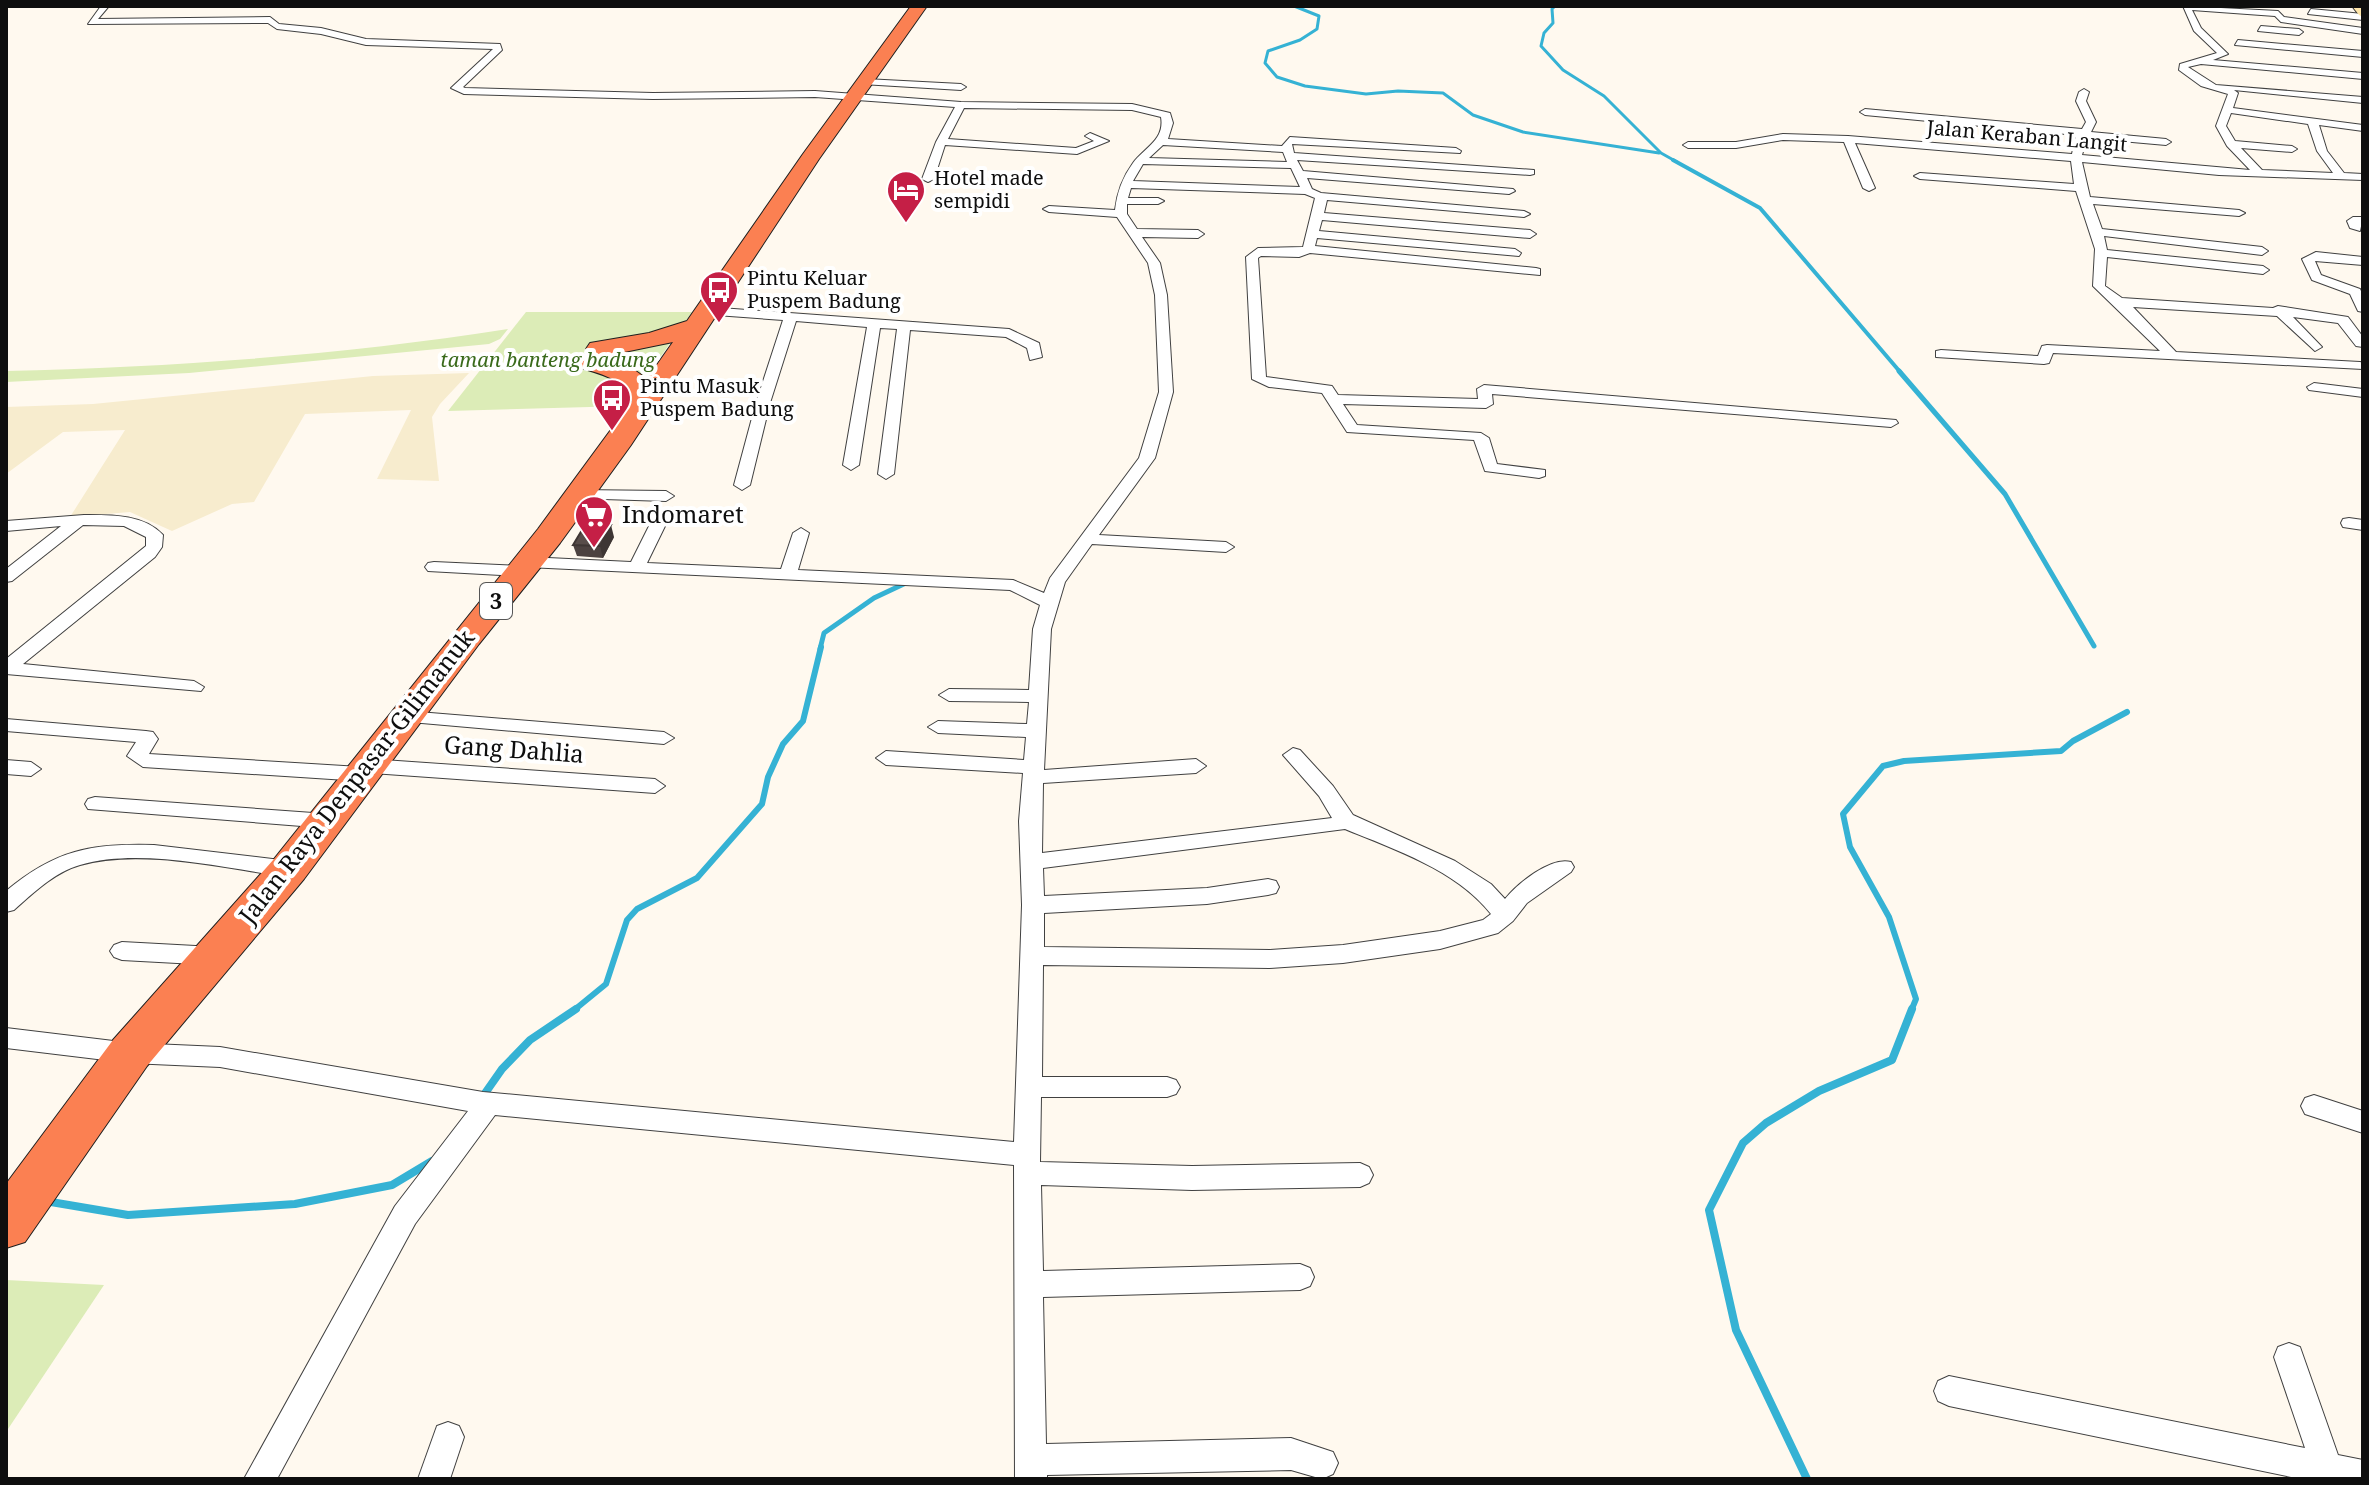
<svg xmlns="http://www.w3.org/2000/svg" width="2369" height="1485" viewBox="0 0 2369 1485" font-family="'Noto Serif',serif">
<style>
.farmland{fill:#f7ecce}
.green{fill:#dcecb7}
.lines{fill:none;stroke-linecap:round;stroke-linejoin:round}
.stream-far4{stroke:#35b2d4;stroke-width:3}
.stream-far3{stroke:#35b2d4;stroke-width:4}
.stream-far2{stroke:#35b2d4;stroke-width:5}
.stream-far1{stroke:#35b2d4;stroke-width:6}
.stream{stroke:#35b2d4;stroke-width:8}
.street-casing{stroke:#414141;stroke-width:2}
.secondary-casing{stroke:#303030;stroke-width:2}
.highway-casing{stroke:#1f1f1f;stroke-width:2}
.street{fill:#fff;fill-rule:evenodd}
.secondary{fill:#ffe6aa;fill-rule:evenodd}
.highway{fill:#fb8052;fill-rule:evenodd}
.wall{fill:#4c4240}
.shaded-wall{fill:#3e3634}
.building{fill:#584d4a;stroke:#3e3634;stroke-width:2}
.labels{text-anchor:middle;stroke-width:8;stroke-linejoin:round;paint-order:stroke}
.far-street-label{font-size:20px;fill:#0e0e0e;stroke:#fff}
.far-poi-label{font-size:20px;fill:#0e0e0e;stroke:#fff;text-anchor:start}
.far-park-label{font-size:20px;font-style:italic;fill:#3a6a1b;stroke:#fff}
.shield{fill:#fff;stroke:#565656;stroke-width:2}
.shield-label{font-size:22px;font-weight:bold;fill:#0e0e0e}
.poi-label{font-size:24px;fill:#0e0e0e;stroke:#fff;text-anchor:start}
.street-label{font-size:24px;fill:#0e0e0e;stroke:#fff}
</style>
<rect width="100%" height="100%" fill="#fff9ef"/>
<path class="farmland" d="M469,373L440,404L432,417L439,481L377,479L411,410L305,414L254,502L232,504L172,531L130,512L70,517L125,430L63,432L6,474V407L93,404L373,376Z"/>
<g class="green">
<path d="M526,312H692L626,406L448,411Z"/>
<path d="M508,329L500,339L489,344L189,373L6,382V371C172,367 344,355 508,329Z"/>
<path d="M6,1280L104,1285L6,1432Z"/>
</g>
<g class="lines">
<g class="stream-far4">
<path d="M1294,6L1319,16L1317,29L1300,40L1268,51L1265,63L1277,77L1305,86L1366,94L1398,91L1443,93L1473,115L1523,132L1659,153"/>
<path d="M1555,6L1552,9L1553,23L1544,33L1541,46L1563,70L1604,96L1661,153L1677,162"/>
</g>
<path class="stream-far3" d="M1673,160L1760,208L1901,373"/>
<g class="stream-far2">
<path d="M1899,371L2005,494L2094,646"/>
<path d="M820,649L824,633L874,598L908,582"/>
</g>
<g class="stream-far1">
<path d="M573,1011L606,984L627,920L637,909L697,878L762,804L768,777L783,744L803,721L821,647"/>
<path d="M1911,1011L1916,999L1889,917L1850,847L1843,814L1883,766L1904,761L2061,751L2073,741L2127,712"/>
</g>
<g class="stream">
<path d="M481,1099L502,1069L530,1040L576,1009"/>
<path d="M45,1201L128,1215L295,1204L392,1185L432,1161"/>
<path d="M1807,1479L1736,1330L1709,1210L1743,1143L1766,1123L1819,1091L1892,1060L1912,1009"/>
</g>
<defs>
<g id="street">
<path d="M101,6H109L98,19L270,17L279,24L321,28L366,39L500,44L502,50L463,87L465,88L653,93L815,91L961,102L1132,104L1170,113L1173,123L1168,139L1282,146L1290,137L1456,148L1461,151L1460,153L1292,144L1294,153L1534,170V174L1530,175L1297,160L1303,171L1513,189L1515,191L1509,194L1307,178L1312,189L1321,193L1524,211L1530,214L1524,217L1327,200L1324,213L1530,230L1536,234L1530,238L1322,220L1319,231L1515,249L1521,253L1519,256L1317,238L1315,246L1536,268L1540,269V275L1310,253L1299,257L1261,256L1258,258L1266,377L1332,386L1338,395L1478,399L1477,389L1484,385L1896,420L1898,423L1891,427L1492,394L1493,404L1486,408L1343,404L1357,425L1481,433L1489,438L1497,464L1545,470V476L1539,478L1485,471L1474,440L1347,432L1322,393L1269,387L1252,379L1246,257L1258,248L1303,247L1315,198L1305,194L1131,188L1128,198H1158L1164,201L1158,204H1127V214L1137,229L1198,230L1204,234L1198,238L1142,237L1160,263L1167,295L1173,392L1155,458L1099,535L1226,542L1234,547L1226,552L1092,544L1065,582L1051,629L1044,770L1196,759L1206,766L1196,773L1043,783L1042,853L1332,818L1319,796L1283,755L1293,748L1300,750L1333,786L1353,815L1455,861L1491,884L1505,899C1517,884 1551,856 1571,862L1574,867L1571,872L1527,903L1513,921L1498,933L1440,949L1343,963L1270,968L1043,965L1042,1077H1167L1176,1080L1180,1087L1176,1094L1167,1097H1041L1040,1162L1192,1166L1360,1163L1369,1167L1373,1175L1369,1183L1360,1187L1192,1190L1041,1185L1043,1271L1300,1264L1310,1268L1314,1277L1310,1286L1300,1290L1043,1297L1046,1444L1291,1438L1333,1452L1338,1463L1333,1474L1322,1479L1291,1470L1047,1475V1479H1015L1014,1165L495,1115L415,1224L277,1479H244L395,1206L468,1111L220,1067L130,1063L6,1048V1028L130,1043L220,1047L483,1092L1014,1142L1022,905L1019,821L1023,773L886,765L876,758L886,751L1024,760L1026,737L938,733L928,727L938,721L1027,724L1029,702L949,701L939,695L949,689L1029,690L1033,629L1040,605L1010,590L527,567L518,562L527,557L631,562L651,522L659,517L667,522L647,563L781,569L793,533L801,528L809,533L798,570L1013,580L1044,593L1050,578L1139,458L1159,392L1155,295L1148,263L1117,217L1049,212L1043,209L1049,206L1115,210C1117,193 1122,178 1133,163C1145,147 1165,140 1161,117L1132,110L964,108L948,139L1076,148L1094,141L1085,136L1090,133L1109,141L1077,154L945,145L934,179L928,182L922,179L936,142L955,107L815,97L653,99L464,94L451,88L493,49L366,45L321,34L277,29L268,23L88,24ZM1163,145L1283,152L1287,162L1149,158ZM1143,164L1291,168L1300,187L1133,181ZM1345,829C1396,850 1456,870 1491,914L1483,920L1440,931L1343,945L1270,950L1044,947V913L1207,904L1268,895L1276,893L1279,887L1276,881L1268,879L1207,888L1044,896L1043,868Z"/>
<path d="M2183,6L2278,11L2284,17L2363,28V34L2281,22L2275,16L2192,10L2201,28L2228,54L2213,60L2363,73V79L2201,64L2188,67L2216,85L2363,97V103L2234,90L2238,93L2233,108L2363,125V131L2319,125L2327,151L2344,173L2363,174V180L2219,175L2082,162L2090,197L2239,210L2245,213L2239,216L2093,204L2102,229L2262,247L2268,251L2262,255L2104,236L2107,250L2263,266L2269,270L2263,274L2107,257L2105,286L2122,298L2273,308L2278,306L2348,317L2363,337V347L2356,346L2338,323L2293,317L2322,347L2315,351L2277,316L2133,307L2176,352L2360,362L2363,363V369L2053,353L2049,363L2044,364L1936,357V351L1941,350L2038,356L2042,346L2047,345L2160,351L2093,286L2095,249L2076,191L1920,179L1914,176L1920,173L2074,184L2071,161L1855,143L1875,188L1869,191L1863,188L1844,142L1783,140L1736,148H1688L1683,145L1688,142H1736L1783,134L1848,136L2072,154L2076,135L1865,115L1860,112L1865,109L2082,129L2086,122L2076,101L2079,92L2084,89L2089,92L2086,101L2096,122L2091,132L2166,139L2171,142L2166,145L2087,138L2082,155L2250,170L2227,146L2216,126L2228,94L2201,86L2179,70L2180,64L2217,53L2194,31ZM2231,113L2308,124L2317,151L2333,173L2262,170L2241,148L2292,152L2297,149L2292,146L2235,141L2226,126Z"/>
<path d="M2311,9L2363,14V20L2308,14Z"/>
<path d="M2261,26L2299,29L2303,32L2299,35L2258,31Z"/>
<path d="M2238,40L2363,51V57L2235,45Z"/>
<path d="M865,79L961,84L966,87L961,90L862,84Z"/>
<path d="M2353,217H2363L2360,231L2350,228L2347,221Z"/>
<path d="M2316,252L2363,257V265L2315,261L2321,275L2360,289L2363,295V312L2358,311L2350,294L2312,280L2302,259Z"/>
<path d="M707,307L1009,329L1039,343L1042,357L1030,360L1027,348L1006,337L910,330L894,474L886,479L878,474L897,329L880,328L859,465L851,470L843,465L867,327L796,321L770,403L750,485L742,490L734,485L756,403L783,320L702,314V308Z"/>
<path d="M2314,383L2363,389V397L2309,390L2307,387Z"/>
<path d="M578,490L666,491L674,496L666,501L572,498L570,495Z"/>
<path d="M84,515C111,515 144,514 163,535L162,547L155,557L23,664L194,681L204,687L201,691L6,674V659L146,546V537L124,526L83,525L12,581L6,582V569L61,526L6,531V521Z"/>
<path d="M2349,518L2363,520V530L2343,527L2341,523L2343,519Z"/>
<path d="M434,562L520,566L529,571L520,576L428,571L425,567L428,563Z"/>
<path d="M406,711L664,732L674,738L664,744L399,721L396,717Z"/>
<path d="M6,719L146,731L153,732L158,739L149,754L360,767L362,761L369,759L655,779L665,786L655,793L372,773L369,779L362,781L143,767L127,756L136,742L6,731Z"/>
<path d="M6,760L31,762L41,769L31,776L6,774Z"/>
<path d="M95,797L327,814L335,816L338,821L335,826L327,828L88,809L85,804L88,799Z"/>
<path d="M154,845L289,861L297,863L300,869L297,875L289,877C227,869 141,847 80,865C55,872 33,893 14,910L6,912V891C55,850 91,843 154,845Z"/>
<path d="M122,942L214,947L222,950L226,956L222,962L214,965L122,960L114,957L110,951L114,945Z"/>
<path d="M2314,1095L2363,1111V1133L2305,1114L2301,1106L2305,1098Z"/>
<path d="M2289,1343L2300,1347L2338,1455L2363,1460V1479H2301L1949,1406L1938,1401L1934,1391L1938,1381L1949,1376L2305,1448L2274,1357L2278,1347Z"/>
<path d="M448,1422L459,1426L464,1437L450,1479H418L437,1426Z"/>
</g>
<path id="secondary" d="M2352,6H2363V17L2359,15Z"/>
<path id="highway" d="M911,6H927L819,159L631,445L560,543L479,644L304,879L147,1066L25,1242L6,1248V1184L113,1040L274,859L538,529L632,401C627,379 597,373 578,367L574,361L578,355L589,354L586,349L590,343L649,333L687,321L803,154ZM673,342L647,379L633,369L600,357Z"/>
</defs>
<use href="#street" class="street-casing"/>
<use href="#secondary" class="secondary-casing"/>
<use href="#highway" class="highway-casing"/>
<use href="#street" class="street"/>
<use href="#secondary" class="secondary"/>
<use href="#highway" class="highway"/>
</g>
<path class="wall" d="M614,537L603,558L577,556L573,545Z"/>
<path class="shaded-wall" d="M611,525L614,537L603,558L600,546Z"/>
<path class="building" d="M585,525H611L600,546L573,545Z"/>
<defs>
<symbol id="hotel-pin" viewBox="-11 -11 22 30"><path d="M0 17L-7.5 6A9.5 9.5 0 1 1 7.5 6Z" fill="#c51f46" stroke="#fff"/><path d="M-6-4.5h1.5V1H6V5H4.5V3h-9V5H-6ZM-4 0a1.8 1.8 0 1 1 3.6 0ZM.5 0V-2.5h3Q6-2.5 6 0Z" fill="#fff"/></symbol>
<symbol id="bus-pin" viewBox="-11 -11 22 30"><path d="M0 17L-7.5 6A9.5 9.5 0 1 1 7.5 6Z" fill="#c51f46" stroke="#fff"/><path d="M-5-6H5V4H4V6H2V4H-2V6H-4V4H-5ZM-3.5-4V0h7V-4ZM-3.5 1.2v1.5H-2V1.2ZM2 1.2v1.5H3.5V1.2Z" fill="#fff"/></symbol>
<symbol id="supermarket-pin" viewBox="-11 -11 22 30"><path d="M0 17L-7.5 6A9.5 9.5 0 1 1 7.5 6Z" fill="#c51f46" stroke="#fff"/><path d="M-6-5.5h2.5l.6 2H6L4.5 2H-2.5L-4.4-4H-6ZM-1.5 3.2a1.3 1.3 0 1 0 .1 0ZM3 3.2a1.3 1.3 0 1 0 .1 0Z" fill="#fff"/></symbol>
</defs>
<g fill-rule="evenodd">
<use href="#hotel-pin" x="884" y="168" width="44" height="60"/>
<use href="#bus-pin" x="697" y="268" width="44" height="60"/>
<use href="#bus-pin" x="590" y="376" width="44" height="60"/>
<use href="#supermarket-pin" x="572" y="493" width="44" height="60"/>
</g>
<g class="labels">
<g class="far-street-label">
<text transform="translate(2027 136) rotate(5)" y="7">Jalan Keraban Langit</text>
</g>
<g class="far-poi-label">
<text x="934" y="185">Hotel made<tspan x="934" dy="23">sempidi</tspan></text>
<text x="747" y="285">Pintu Keluar<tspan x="747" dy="23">Puspem Badung</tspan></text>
<text x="640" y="393">Pintu Masuk<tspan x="640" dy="23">Puspem Badung</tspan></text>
</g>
<g class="far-park-label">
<text x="548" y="367">taman banteng badung</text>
</g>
<rect class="shield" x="480" y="583" width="32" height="36" rx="6"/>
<g class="shield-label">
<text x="496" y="609">3</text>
</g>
<g class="poi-label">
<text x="622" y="523">Indomaret</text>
</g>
<g class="street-label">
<text transform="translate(514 750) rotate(4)" y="8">Gang Dahlia</text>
<text transform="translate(357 777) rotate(-52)" y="8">Jalan Raya Denpasar-Gilimanuk</text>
</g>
</g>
<rect width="2369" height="1485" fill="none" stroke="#0e0e0e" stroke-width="16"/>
</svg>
